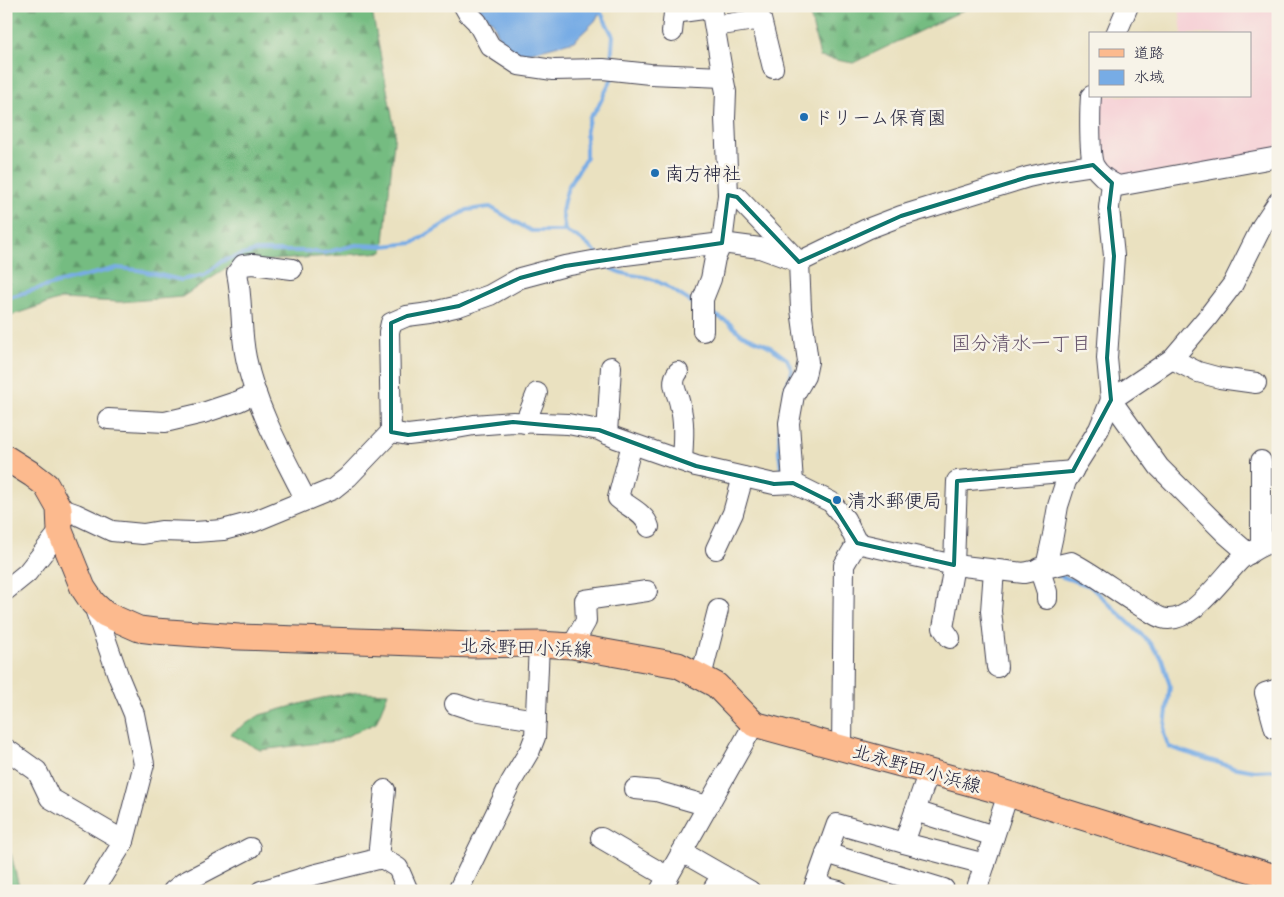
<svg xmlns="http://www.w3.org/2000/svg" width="1284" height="897" viewBox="0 0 1284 897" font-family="'Architects Daughter','Klee One',sans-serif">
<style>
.built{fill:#f6cfd5}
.forest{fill:url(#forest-firs);stroke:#4c6f5e}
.water{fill:#77ace5;stroke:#4c6790}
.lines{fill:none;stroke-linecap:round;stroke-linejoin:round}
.stream{stroke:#77ace5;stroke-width:4}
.minor-casing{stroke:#403f4f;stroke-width:22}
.major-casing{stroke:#403f4f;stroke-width:27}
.minor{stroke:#fff;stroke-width:20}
.major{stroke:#fcba8e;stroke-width:25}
.marked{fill:none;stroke:#0f766e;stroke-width:4;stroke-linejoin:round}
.poi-dot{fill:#1f6fb2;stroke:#f7f3e8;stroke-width:2}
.labels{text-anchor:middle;stroke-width:5;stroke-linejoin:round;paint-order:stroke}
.poi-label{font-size:19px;fill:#22223b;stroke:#f7f3e8;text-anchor:start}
.street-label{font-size:19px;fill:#22223b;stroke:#f7f3e8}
.neighbourhood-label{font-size:20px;fill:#66546b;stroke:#f7f3e8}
</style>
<defs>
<pattern id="forest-firs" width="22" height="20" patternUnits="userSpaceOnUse" patternTransform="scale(1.25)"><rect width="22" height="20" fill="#75bc81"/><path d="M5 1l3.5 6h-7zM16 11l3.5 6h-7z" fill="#60986b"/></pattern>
</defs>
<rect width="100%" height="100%" fill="#f7f3e8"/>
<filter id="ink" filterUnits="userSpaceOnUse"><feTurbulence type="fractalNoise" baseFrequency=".02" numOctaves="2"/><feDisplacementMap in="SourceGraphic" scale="10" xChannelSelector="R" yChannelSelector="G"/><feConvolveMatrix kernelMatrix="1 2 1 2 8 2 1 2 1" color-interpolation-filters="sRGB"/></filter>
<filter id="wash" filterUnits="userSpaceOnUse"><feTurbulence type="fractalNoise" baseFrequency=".0096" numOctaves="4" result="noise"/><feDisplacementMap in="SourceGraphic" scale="20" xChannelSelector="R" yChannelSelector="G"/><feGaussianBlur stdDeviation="1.12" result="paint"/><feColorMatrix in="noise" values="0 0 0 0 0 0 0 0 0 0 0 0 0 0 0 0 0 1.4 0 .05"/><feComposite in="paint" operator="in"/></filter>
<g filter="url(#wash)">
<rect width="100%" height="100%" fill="#eae1c0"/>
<path class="built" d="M1179,6H1278V153L1139,175H1119L1105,165L1098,122L1099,96H1250V34H1182Z"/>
<g class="forest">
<path d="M6,6H371L395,131L383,252L235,263L182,297L120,302L61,299L6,317Z"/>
<path d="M808,6H972L853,63L820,57Z"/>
<path d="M357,692L388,693L376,723L336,741L260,750L230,734L260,715L322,698Z"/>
<path d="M6,853L11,854L20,891H6Z"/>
</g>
<path class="water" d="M476,6H603L595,21L574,41L525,54L505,52L493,22Z"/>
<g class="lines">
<g class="stream">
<path d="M600,11L613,36L611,62"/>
<path d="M565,231L562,212L564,201L568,187L586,158V130L590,117L598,107L612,78"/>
<path d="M606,264C615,276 641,274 654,280C669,286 682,297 696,305"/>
<path d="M6,298L68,280L117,268L138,270L181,280L205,275L222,261L256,251H307L323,253L356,245L383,246L413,243L467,210L490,207L531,231H565L579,238L597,253"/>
<path d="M708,311L728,322L741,334L767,345L776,351L787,359L792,370L785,392"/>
<path d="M780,424L779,451L782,477"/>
<path d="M1054,574L1090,586L1148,641L1162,659L1170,686L1164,734L1169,747L1232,767L1254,771L1278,770"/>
</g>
</g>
</g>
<g filter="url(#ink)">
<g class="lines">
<defs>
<g id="minor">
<path d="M464,6L468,13L477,22L490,46L519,65L553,70L603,69L650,74L723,77L726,92L725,118L728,195L722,243L715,258L711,279L703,299V331"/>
<path d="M711,6L723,77"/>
<path d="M715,26L761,19L773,68"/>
<path d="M672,32L674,13L711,8"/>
<path d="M1116,34L1128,6"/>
<path d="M1091,96C1090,109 1089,157 1094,166C1099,175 1110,182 1118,186L1278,157"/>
<path d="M1112,183L1109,208L1114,256L1107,358L1111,400L1159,467L1227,535L1249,554"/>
<path d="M728,195L737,197L799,262L801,309L808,362L805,376L794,395L789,423L793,483"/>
<path d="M292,269L253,264L243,265L237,273C243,301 240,330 246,358C256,408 283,455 306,500"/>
<path d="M1172,359L1198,372L1220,378L1256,383"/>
<path d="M678,372C669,383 678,393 680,405C685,423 683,442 682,461"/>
<path d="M108,419L165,422L203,413L239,401L256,393"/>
<path d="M525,423L537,393"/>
<path d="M391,432L408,435L434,432L474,425L513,422L568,424L599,430L616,438L696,466L774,484L793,483L831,502L845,519L857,543L954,565L998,570L1024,573L1071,562C1096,575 1118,593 1142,607C1148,610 1155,616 1162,618C1190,627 1223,576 1241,559C1252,550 1264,544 1278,540"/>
<path d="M607,434L611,367"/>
<path d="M632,444L618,498C628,507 645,513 649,527"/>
<path d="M1261,461V545"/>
<path d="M59,508L76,514L112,531L143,534L161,531L195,532L223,530L253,522L333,489L348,477L391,432L389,332L391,323L407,316L430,313L459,306L490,295L520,278L565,266L625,255L722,243L760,248L799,262L867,229L901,216L1028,177L1060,170L1093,165"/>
<path d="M716,549L733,513L743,477"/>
<path d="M1046,567L1053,535L1058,506L1066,481L1099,429L1111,400L1172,359L1207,318L1233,284L1262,226L1278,202"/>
<path d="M1039,568L1047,592V599"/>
<path d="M994,570L991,611L997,667"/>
<path d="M6,590L27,573L60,531"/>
<path d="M950,638L943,628L954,565L957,481L1073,471"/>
<path d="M572,646L586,621L585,600L647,591"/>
<path d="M701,677L718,610"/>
<path d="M1278,689L1265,693L1275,729L1278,728"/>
<path d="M455,704L473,710L536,720"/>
<path d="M842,747L844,565L857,543"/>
<path d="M6,749L37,771L50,798L124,841"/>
<path d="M635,789L656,791L708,806"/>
<path d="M915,811L994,836"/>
<path d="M601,838L668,877"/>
<path d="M904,843L985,864"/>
<path d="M682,852L750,891"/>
<path d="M826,853L944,889L945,891"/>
<path d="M378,858L385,790"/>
<path d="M815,885L839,891"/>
<path d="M93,891L124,841L144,764L134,714L119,678L93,603"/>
<path d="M173,891L183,883L250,848"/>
<path d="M261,891L313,875L382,858L398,868L408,891"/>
<path d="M458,891L511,782L530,750L535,737L539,644"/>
<path d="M660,891L754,724"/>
<path d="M712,891L722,875"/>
<path d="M813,891L837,824L904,843L929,771"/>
<path d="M976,891L1008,794"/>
</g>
<path id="major" d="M6,458L33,475L46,485L55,501L59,508L60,531L83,588L93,603L105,614L139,629L155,631L239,637L473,645L539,644L572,646L678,665L716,685L754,724L992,789L1278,878"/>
</defs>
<use href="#minor" class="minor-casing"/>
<use href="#major" class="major-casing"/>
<use href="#minor" class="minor"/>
<use href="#major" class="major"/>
</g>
</g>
<path class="marked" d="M1093,165L1112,183L1109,208L1114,256L1107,358L1111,400L1073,471L957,481L954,565L857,543L831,502L793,483L774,484L696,466L599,430L513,422L408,435L391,432V323L407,316L459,306L520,278L565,266L722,243L728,195L737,197L799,262L901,216L1028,177Z"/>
<g class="poi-dot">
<circle cx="804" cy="117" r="5"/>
<circle cx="655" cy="173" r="5"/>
<circle cx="837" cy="500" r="5"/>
</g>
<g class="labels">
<g class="poi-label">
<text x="814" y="124">ドリーム保育園</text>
<text x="665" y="180">南方神社</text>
<text x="847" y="507">清水郵便局</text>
</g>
<g class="street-label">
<text transform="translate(526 647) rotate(2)" y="7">北永野田小浜線</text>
<text transform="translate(917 768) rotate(16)" y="7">北永野田小浜線</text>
</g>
<g class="neighbourhood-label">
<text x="1021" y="350">国分清水一丁目</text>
</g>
</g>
<rect width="1284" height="897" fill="none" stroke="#f7f3e8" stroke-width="25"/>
<rect x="1089" y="32" width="162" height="65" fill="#f7f3e8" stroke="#a29fa3"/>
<rect x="1099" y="49" width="25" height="8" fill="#fcba8e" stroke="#a29fa3"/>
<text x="1134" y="58" font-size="15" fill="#22223b">道路</text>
<rect x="1099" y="70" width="25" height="15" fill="#77ace5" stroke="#a29fa3"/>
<text x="1134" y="82" font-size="15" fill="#22223b">水域</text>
</svg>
